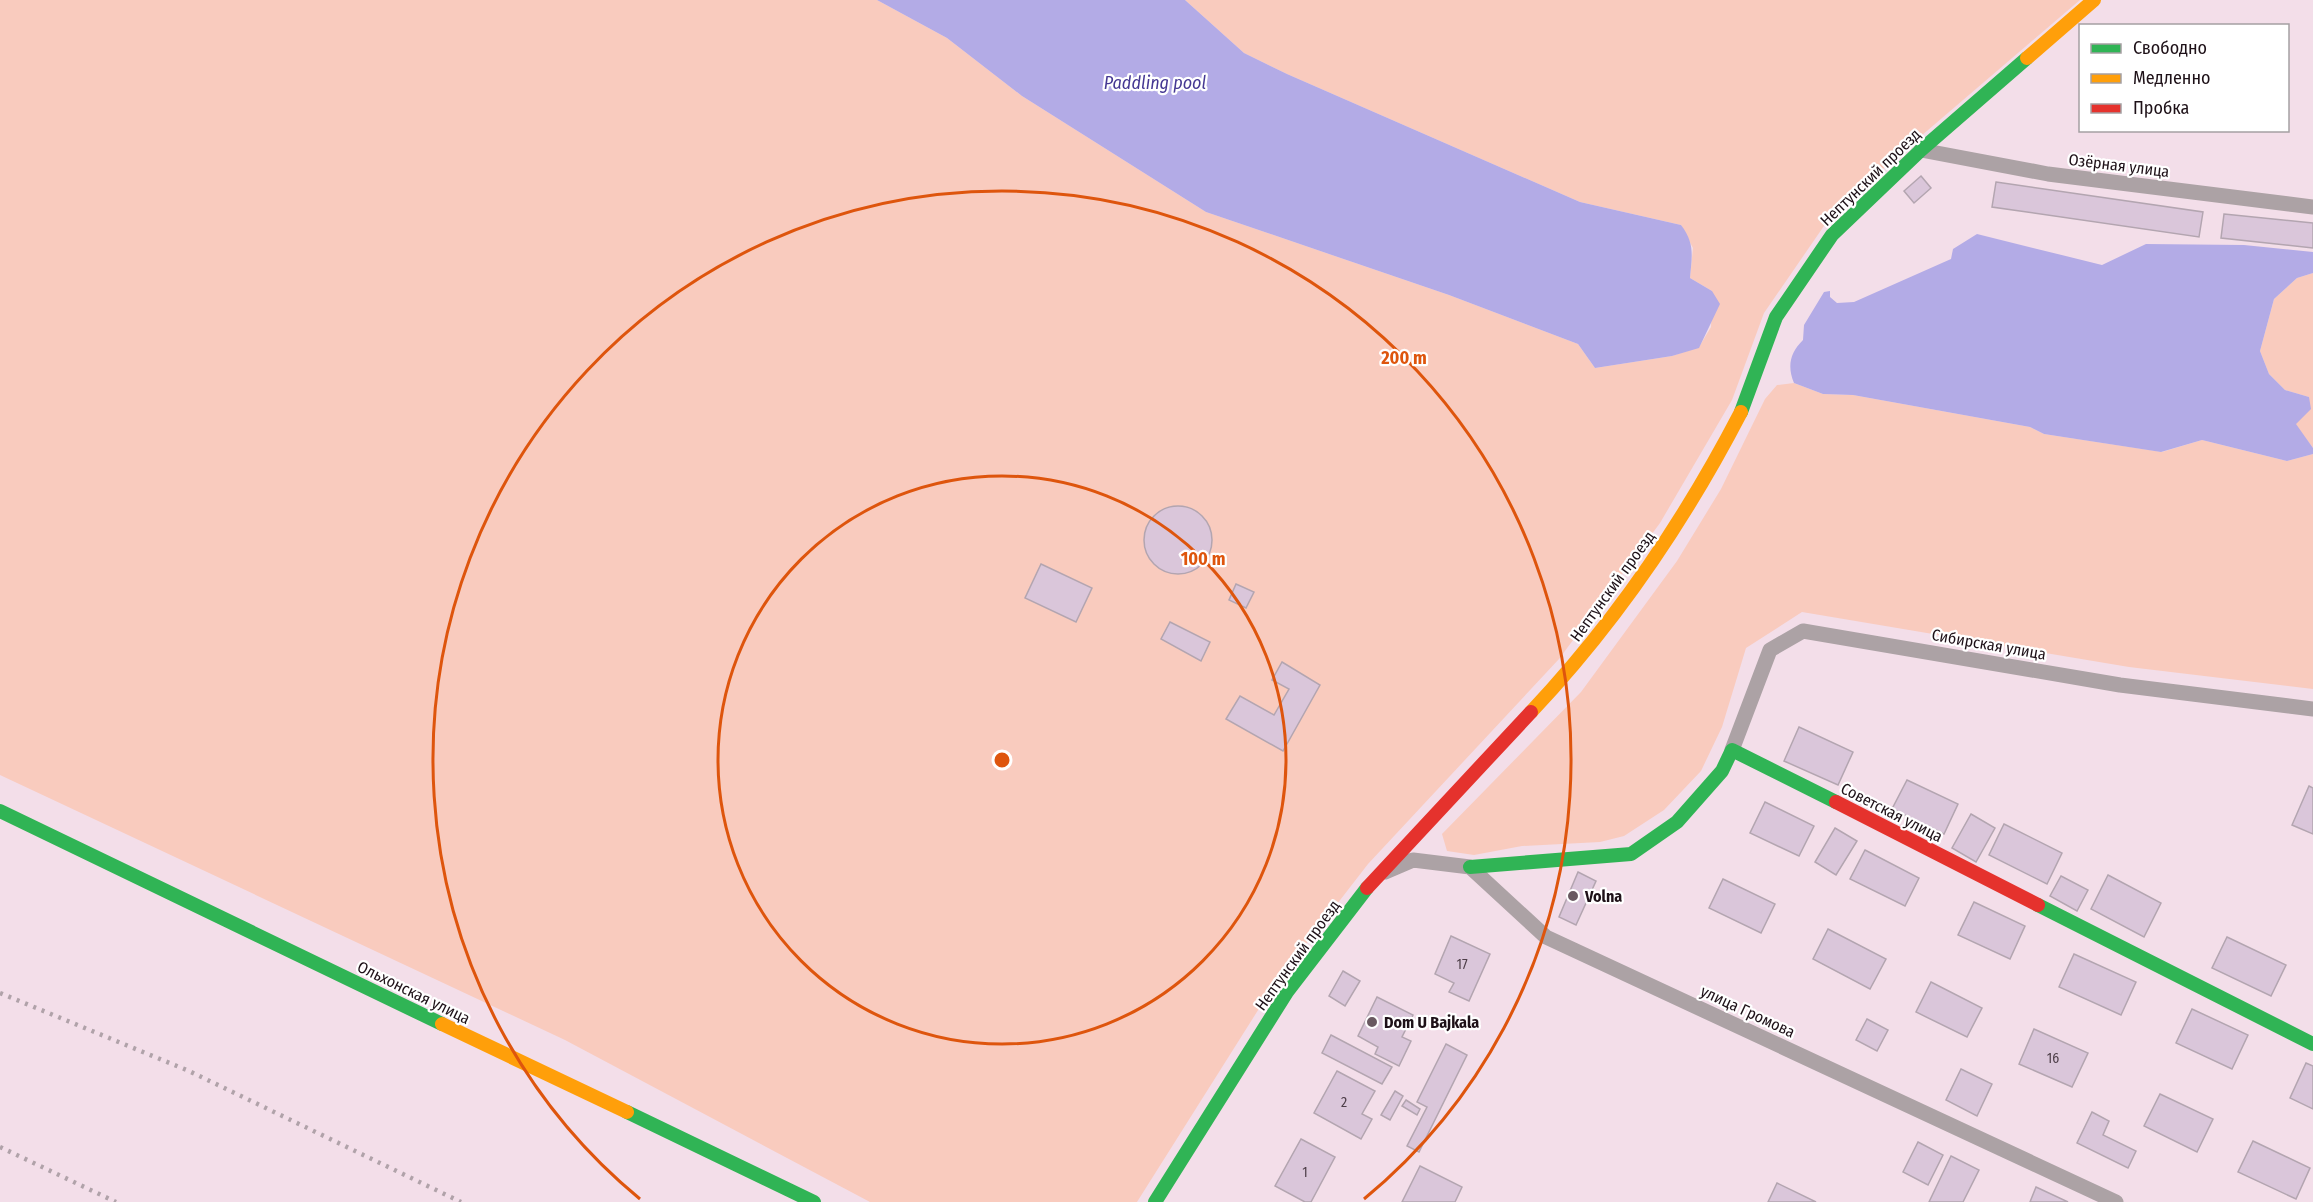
<svg xmlns="http://www.w3.org/2000/svg" width="2313" height="1202" viewBox="0 0 2313 1202" font-family="'Fira Sans Condensed',sans-serif">
<style>
.green{fill:#f9cbbe}
.water{fill:#b3abe6}
.building{fill:#dac6da;stroke:#b3a5b0;stroke-width:1.5}
.lines{fill:none;stroke-linecap:round;stroke-linejoin:round}
.street{stroke:#aca2a5;stroke-width:15}
.fast{stroke:#30b455;stroke-width:14}
.slow{stroke:#ff9f0a;stroke-width:14}
.jam{stroke:#e5322d;stroke-width:14}
.rail{stroke:#b0a2a9;stroke-width:4.5;stroke-dasharray:3 6;stroke-linecap:butt}
.ring{fill:none;stroke:#de550d;stroke-width:3}
.poi-dot{fill:#695961;stroke:#fff;stroke-width:2}
.labels{text-anchor:middle;stroke-width:4.5;stroke-linejoin:round;paint-order:stroke}
.number-label{font-size:14px;fill:#4d3e48}
.street-label{font-size:16px;fill:#1e1118;stroke:#fff}
.poi-label{font-size:16px;font-weight:bold;fill:#1e1118;stroke:#fff;text-anchor:start}
.water-label{font-size:18px;font-style:italic;fill:#453893;stroke:#fff}
.centre{fill:#de550d;stroke:#fff;stroke-width:3}
.ring-label{font-size:18px;text-anchor:middle;font-weight:bold;fill:#de550d;stroke:#fff;stroke-width:4.5;stroke-linejoin:round;paint-order:stroke}
</style>
<rect width="100%" height="100%" fill="#f3dee9"/>
<g class="green">
<path d="M0,0H877L947,38L1022,96L1206,212L1449,295L1578,344L1595,368L1672,356L1699,347L1711,327L1712,291L1690,278L1693,248L1681,225L1580,202L1287,74L1244,53L1185,0H2080L1886,166L1826,223L1764,313L1732,400L1660,523L1559,659L1368,864L1272,988L1137,1202H870L565,1040L0,775Z"/>
<path d="M2313,273V448L2295,424L2309,397L2285,390L2269,374L2260,351L2274,299L2297,278Z"/>
<path d="M1794,383L1823,394L1853,395L2030,427L2044,434L2162,452L2202,440L2287,461L2313,454V689L2129,667L1802,612L1746,648L1722,727L1701,771L1664,810L1624,836L1600,842L1522,846L1474,855L1447,851L1442,834L1581,692L1677,561L1721,489L1765,399L1777,385Z"/>
</g>
<g class="water">
<path d="M877,0H1185L1244,53L1287,74L1580,202L1681,225C1695,243 1692,256 1690,278L1712,291L1720,304L1699,348L1672,356L1595,368L1578,344L1449,295L1206,212L1022,96L947,38Z"/>
<path d="M1977,234L2102,265L2146,244L2244,245L2313,252V273L2297,278L2274,299L2260,351L2269,374L2285,390L2309,397L2311,409L2296,424L2313,448V454L2287,461L2202,440L2161,452L2044,434L2030,427L1853,395L1823,394L1794,383C1787,366 1790,353 1803,340L1804,325L1824,292L1830,291V297L1837,303L1854,302L1951,259L1953,249Z"/>
</g>
<g class="building">
<path d="M1921,176L1931,188L1914,203L1904,191Z"/>
<path d="M1996,182L2203,212L2199,237L1992,207Z"/>
<path d="M2224,214L2313,223V248L2221,238Z"/>
<circle cx="1178" cy="540" r="34"/>
<path d="M1041,564L1092,588L1076,622L1025,598Z"/>
<path d="M1236,584L1254,592L1246,608L1229,600Z"/>
<path d="M1170,622L1210,642L1201,661L1161,639Z"/>
<path d="M1282,662L1320,685L1283,751L1226,719L1240,696L1274,715L1289,689L1272,680Z"/>
<path d="M1799,727L1853,752L1838,785L1784,761Z"/>
<path d="M1907,780L1958,804L1944,834L1892,809Z"/>
<path d="M2309,786L2313,788V834L2292,825Z"/>
<path d="M1765,802L1814,826L1799,856L1750,833Z"/>
<path d="M1971,814L1995,828L1976,862L1952,848Z"/>
<path d="M2004,824L2062,853L2047,884L1989,855Z"/>
<path d="M1835,828L1857,841L1836,875L1815,862Z"/>
<path d="M1865,850L1919,878L1905,906L1850,879Z"/>
<path d="M1578,872L1596,881L1576,925L1559,917Z"/>
<path d="M2108,875L2161,903L2144,937L2091,909Z"/>
<path d="M2061,876L2088,890L2077,911L2050,896Z"/>
<path d="M1723,879L1775,904L1761,933L1709,908Z"/>
<path d="M1974,902L2025,926L2010,959L1958,935Z"/>
<path d="M1828,929L1886,959L1870,989L1813,959Z"/>
<path d="M1451,936L1490,954L1469,1001L1449,992L1454,983L1435,974Z"/>
<path d="M2227,937L2286,965L2271,996L2212,968Z"/>
<path d="M2074,954L2136,982L2121,1015L2059,987Z"/>
<path d="M1343,971L1360,981L1345,1006L1329,996Z"/>
<path d="M1931,982L1982,1008L1967,1037L1916,1012Z"/>
<path d="M1377,997L1413,1015L1402,1037L1411,1041L1399,1066L1375,1054L1378,1047L1358,1036Z"/>
<path d="M2192,1009L2248,1035L2232,1069L2176,1043Z"/>
<path d="M1867,1019L1888,1030L1877,1051L1856,1040Z"/>
<path d="M2034,1029L2088,1053L2072,1087L2019,1064Z"/>
<path d="M1331,1035L1392,1067L1382,1084L1322,1053Z"/>
<path d="M1446,1044L1467,1055L1419,1152L1407,1146L1427,1107L1417,1102Z"/>
<path d="M2306,1063L2313,1066V1109L2290,1098Z"/>
<path d="M1961,1069L1992,1084L1977,1116L1946,1100Z"/>
<path d="M1337,1071L1375,1091L1362,1114L1372,1119L1361,1139L1314,1113Z"/>
<path d="M1395,1091L1403,1096L1390,1120L1381,1115Z"/>
<path d="M2160,1094L2213,1119L2197,1152L2144,1126Z"/>
<path d="M1406,1100L1420,1109L1417,1115L1402,1106Z"/>
<path d="M2092,1112L2109,1121L2103,1135L2136,1151L2128,1168L2077,1143Z"/>
<path d="M1301,1139L1335,1157L1311,1202H1305L1275,1186Z"/>
<path d="M2253,1141L2310,1168L2296,1199L2238,1172Z"/>
<path d="M1918,1142L1943,1155L1928,1185L1903,1172Z"/>
<path d="M1951,1156L1979,1170L1963,1202H1929Z"/>
<path d="M1420,1166L1462,1187L1455,1202H1402Z"/>
<path d="M1777,1183L1816,1202H1768Z"/>
<path d="M2036,1187L2068,1202H2030Z"/>
</g>
<g class="lines">
<g class="street">
<path d="M1921,150L2048,174L2313,207"/>
<path d="M1732,750L1770,650L1803,631L2120,685L2313,709"/>
<path d="M1385,872L1413,860L1470,867L1546,937L2116,1202"/>
</g>
<g class="fast">
<path d="M1741,412L1776,317L1832,235L1921,150L2027,58"/>
<path d="M0,811L442,1024"/>
<path d="M1470,867L1631,854L1677,822L1722,771L1732,750L1836,802"/>
<path d="M2038,905L2313,1044"/>
<path d="M627,1112L814,1202"/>
<path d="M1155,1202L1287,992L1367,888"/>
</g>
<g class="slow">
<path d="M2027,58L2094,0"/>
<path d="M1531,712C1614,624 1685,520 1741,412"/>
<path d="M442,1024L627,1112"/>
</g>
<g class="jam">
<path d="M1836,802L2038,905"/>
<path d="M1367,888L1531,712"/>
</g>
<g class="rail">
<path d="M0,993L189,1071L461,1202"/>
<path d="M0,1147L116,1202"/>
</g>
</g>
<g class="ring">
<circle cx="1002" cy="760" r="284"/>
<path d="M640 1199A569 569 0 1 1 1364 1199"/>
</g>
<g class="poi-dot">
<circle cx="1573" cy="896" r="6"/>
<circle cx="1372" cy="1022" r="6"/>
</g>
<g class="labels">
<g class="number-label">
<text x="1462" y="969">17</text>
<text x="2053" y="1063">16</text>
<text x="1344" y="1107">2</text>
<text x="1305" y="1177">1</text>
</g>
<g class="street-label">
<text transform="translate(2119 165) rotate(7)" y="6">Озёрная улица</text>
<text transform="translate(1870 177) rotate(-44)" y="6">Нептунский проезд</text>
<text transform="translate(1612 586) rotate(-54)" y="6">Нептунский проезд</text>
<text transform="translate(1989 644) rotate(10)" y="6">Сибирская улица</text>
<text transform="translate(1892 812) rotate(27)" y="6">Советская улица</text>
<text transform="translate(1297 955) rotate(-54)" y="6">Нептунский проезд</text>
<text transform="translate(414 992) rotate(26)" y="6">Ольхонская улица</text>
<text transform="translate(1748 1011) rotate(25)" y="6">улица Громова</text>
</g>
<g class="poi-label">
<text x="1585" y="902">Volna</text>
<text x="1384" y="1028">Dom U Bajkala</text>
</g>
<g class="water-label">
<text x="1155" y="89">Paddling pool</text>
</g>
</g>
<circle cx="1002" cy="760" r="9" class="centre"/>
<g class="ring-label">
<text x="1404" y="364">200 m</text>
<text x="1203" y="565">100 m</text>
</g>
<rect x="2079" y="24" width="210" height="108" fill="#ffffff" stroke="#a5a0a3" stroke-width="1.5"/>
<rect x="2091" y="44" width="30" height="9" fill="#30b455" stroke="#a5a0a3" stroke-width="1.5"/>
<text x="2133" y="54" font-size="18" fill="#1e1118">Свободно</text>
<rect x="2091" y="74" width="30" height="9" fill="#ff9f0a" stroke="#a5a0a3" stroke-width="1.5"/>
<text x="2133" y="84" font-size="18" fill="#1e1118">Медленно</text>
<rect x="2091" y="104" width="30" height="9" fill="#e5322d" stroke="#a5a0a3" stroke-width="1.5"/>
<text x="2133" y="114" font-size="18" fill="#1e1118">Пробка</text>
</svg>
